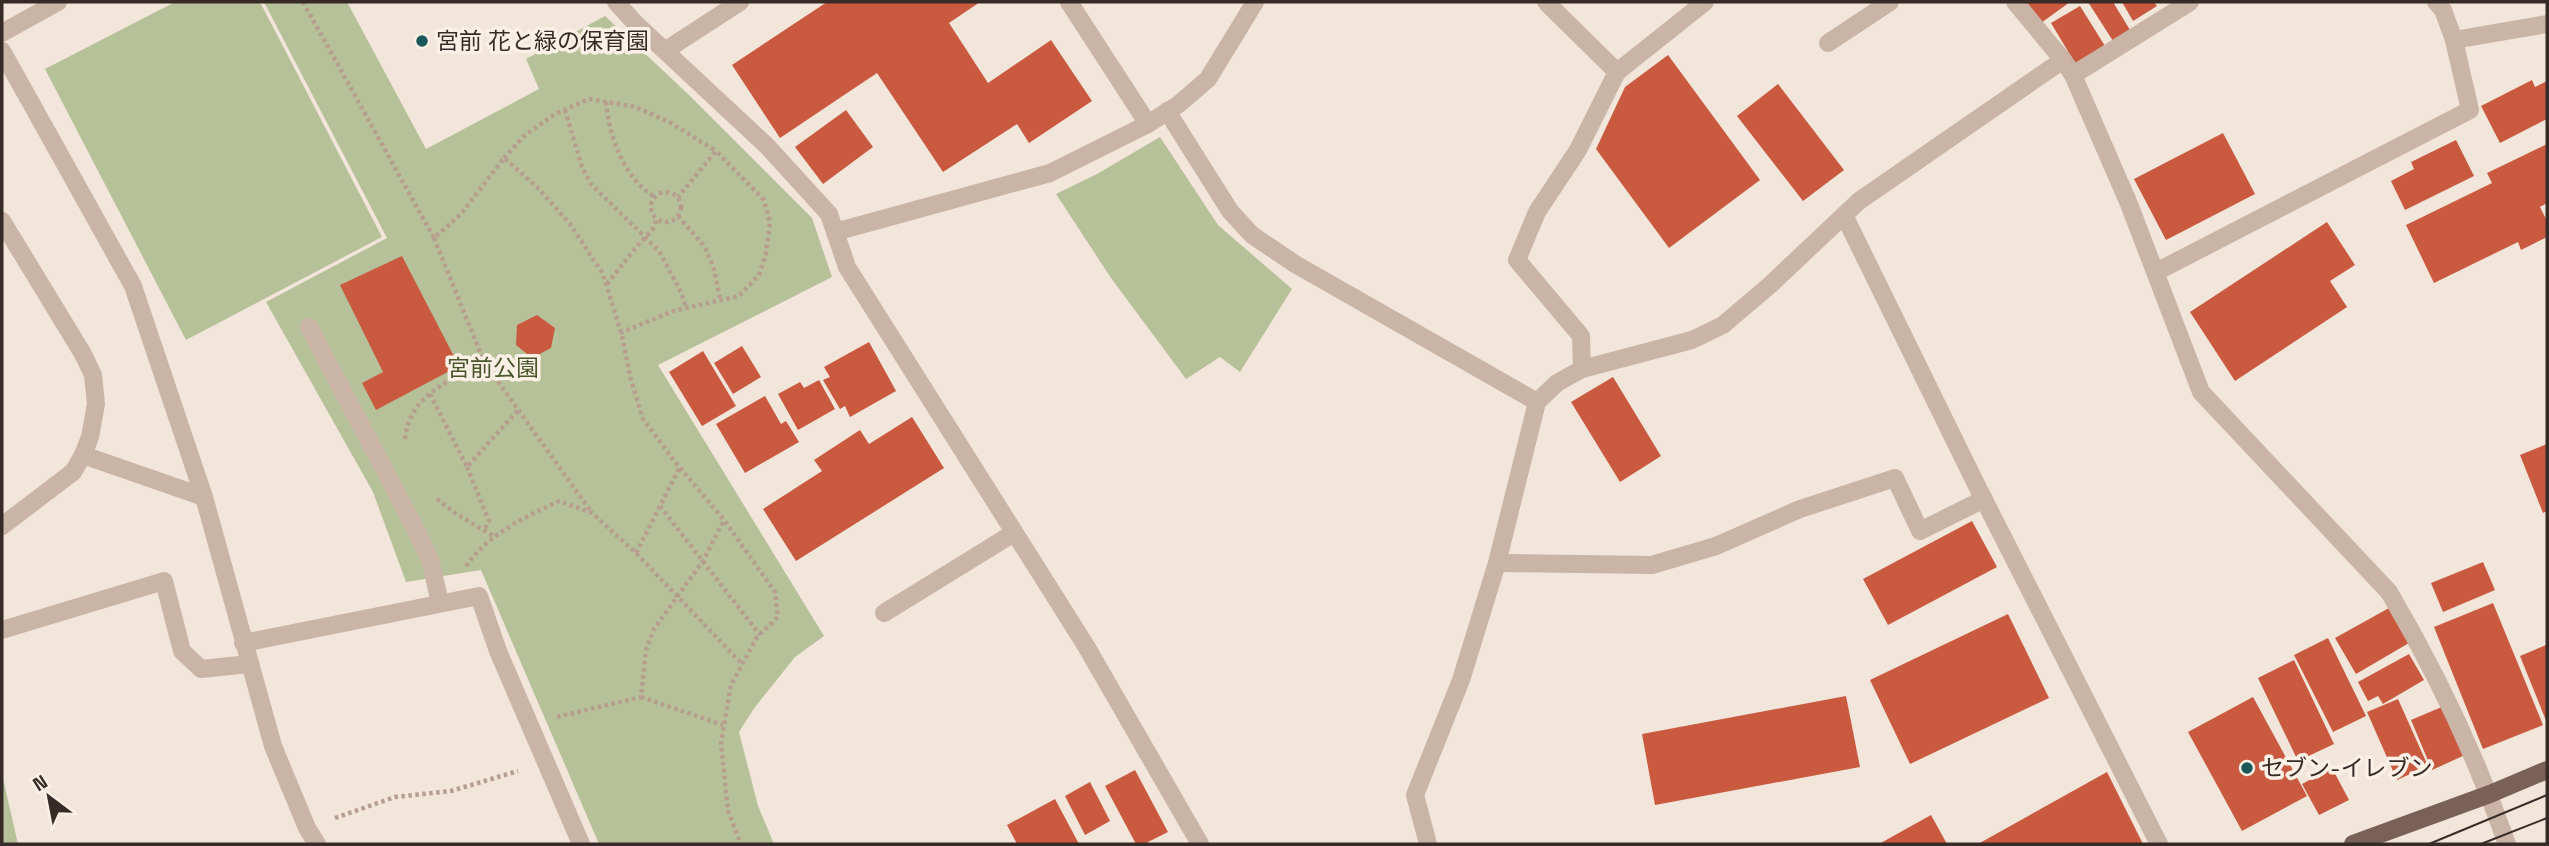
<svg xmlns="http://www.w3.org/2000/svg" width="2549" height="846" viewBox="0 0 2549 846" font-family="'Space Grotesk','Noto Sans JP',sans-serif">
<style>
.green{fill:#b6c199}
.building{fill:#c95a40}
.lines{fill:none;stroke-linecap:round;stroke-linejoin:round}
.path{stroke:#b69e8f;stroke-width:4.5;stroke-dasharray:3.5 3.5;stroke-linecap:butt}
.minor{stroke:#cab4a5;stroke-width:18}
.major{stroke:#796157;stroke-width:18}
.tram{stroke:#362b27;stroke-width:2}
.poi-dot{fill:#1b5859;stroke:#faf0e6;stroke-width:2.5}
.labels{text-anchor:middle;stroke-width:7;stroke-linejoin:round;paint-order:stroke}
.poi-label{font-size:23px;fill:#362b27;stroke:#faf0e6;text-anchor:start}
.park-label{font-size:23px;fill:#47552a;stroke:#faf0e6}
</style>
<rect width="100%" height="100%" fill="#f2e5da"/>
<g class="green">
<path d="M175,2H260L382,237L186,340L45,69Z"/>
<path d="M264,2H347L426,149L539,89L526,59L605,16L688,94L812,218L832,277L658,365L824,636L795,657L755,707L739,732L758,806L774,844H599L481,570L406,582L373,492L266,302L387,238Z"/>
<path d="M1160,137L1218,225L1292,289L1240,372L1220,357L1186,379L1111,278L1056,194L1097,174Z"/>
<path d="M2,774L18,844H2Z"/>
</g>
<g class="building">
<path d="M827,2H980L949,23L988,83L1051,40L1092,101L1029,143L1017,124L943,172L877,73L780,138L732,65Z"/>
<path d="M2026,2H2070L2041,23Z"/>
<path d="M2088,2H2113L2130,30L2113,41Z"/>
<path d="M2122,2H2154L2157,6L2133,21Z"/>
<path d="M2080,6L2105,46L2075,63L2051,23Z"/>
<path d="M1668,55L1760,180L1669,248L1596,149L1625,87Z"/>
<path d="M2532,80L2535,87L2547,81V119L2500,143L2481,106Z"/>
<path d="M1778,84L1844,170L1803,201L1737,116Z"/>
<path d="M846,110L873,147L823,184L795,147Z"/>
<path d="M2223,133L2255,194L2166,240L2134,179Z"/>
<path d="M2456,140L2474,176L2405,210L2391,181L2414,169L2411,162Z"/>
<path d="M2547,144V203L2540,207L2547,221V237L2521,250L2518,242L2434,283L2406,225L2492,183L2487,173Z"/>
<path d="M2327,222L2355,265L2330,281L2347,307L2235,381L2190,312Z"/>
<path d="M402,256L459,366L376,410L362,383L383,372L340,285Z"/>
<path d="M537,315L555,328L551,348L532,358L516,345L517,325Z"/>
<path d="M869,342L896,391L850,417L845,406L840,409L823,380L830,377L824,367Z"/>
<path d="M742,346L761,377L733,394L714,363Z"/>
<path d="M703,351L736,406L702,426L669,372Z"/>
<path d="M1613,377L1661,456L1620,482L1571,402Z"/>
<path d="M819,380L835,409L798,430L778,394L800,382L804,388Z"/>
<path d="M765,396L781,424L786,421L799,442L745,473L716,424Z"/>
<path d="M912,417L944,468L796,561L763,509L822,471L814,460L860,430L869,444Z"/>
<path d="M2547,444V511L2543,513L2520,455Z"/>
<path d="M1972,521L1997,567L1888,625L1863,579Z"/>
<path d="M2483,562L2495,590L2443,612L2431,583Z"/>
<path d="M2493,603L2543,725L2483,749L2434,627Z"/>
<path d="M2389,608L2409,643L2356,674L2335,638Z"/>
<path d="M2008,614L2049,698L1910,764L1870,680Z"/>
<path d="M2328,638L2366,716L2333,732L2294,655Z"/>
<path d="M2546,645L2547,647V723L2520,656Z"/>
<path d="M2409,654L2424,680L2383,704L2378,696L2368,701L2358,682Z"/>
<path d="M2294,660L2334,744L2298,761L2258,678Z"/>
<path d="M1846,696L1860,767L1655,805L1642,734Z"/>
<path d="M2253,697L2307,796L2242,831L2188,732Z"/>
<path d="M2398,699L2428,766L2397,780L2367,712Z"/>
<path d="M2444,706L2465,755L2432,770L2411,720Z"/>
<path d="M2332,768L2349,800L2319,815L2302,784Z"/>
<path d="M1135,770L1168,832L1144,844H1136L1105,786Z"/>
<path d="M2107,772L2143,844H1978Z"/>
<path d="M1090,782L1110,821L1085,835L1065,796Z"/>
<path d="M1055,799L1079,844H1017L1007,825Z"/>
<path d="M1931,815L1947,844H1879Z"/>
</g>
<g class="lines">
<g class="path">
<path d="M303,2L434,238L461,214L504,158L537,187L570,224L603,274L622,336L631,380L643,419L676,463L724,520L775,592L778,617L757,637L731,685L721,743L728,811L741,844"/>
<path d="M606,102C609,136 624,179 655,197"/>
<path d="M565,110L582,167L591,184L659,251L681,292L686,308"/>
<path d="M504,158L524,136L555,114L589,99L636,107L671,123L716,151"/>
<circle cx="666" cy="207" r="15"/>
<path d="M678,216L705,247L714,269L720,299"/>
<path d="M434,238L484,362"/>
<path d="M607,284L637,246L652,230L657,219"/>
<path d="M620,333L673,311L739,296L759,275L766,253L770,223L764,200L716,151L678,197"/>
<path d="M430,394L467,467L519,409"/>
<path d="M405,439C410,394 448,382 484,362L592,513"/>
<path d="M467,467L489,521L484,530"/>
<path d="M437,499L455,513L495,537"/>
<path d="M660,506L760,635"/>
<path d="M636,553L680,467"/>
<path d="M466,566C490,533 523,518 559,501L592,513L636,553L742,664"/>
<path d="M641,697L723,725"/>
<path d="M557,717L641,697L646,650L654,629L703,561L724,520"/>
<path d="M335,818L395,797L451,791L518,771"/>
</g>
<g class="minor">
<path d="M616,2L635,23L767,146L829,214L847,267L1086,646L1200,844"/>
<path d="M1069,2L1148,124"/>
<path d="M1546,2L1617,72L1578,150L1537,212L1517,260L1581,336L1582,369"/>
<path d="M2015,2L2063,60L2073,75L2129,204L2201,392L2389,592C2435,670 2477,759 2507,844"/>
<path d="M2436,2L2443,10L2454,40L2547,24"/>
<path d="M2,33L58,2"/>
<path d="M1828,43L1890,2"/>
<path d="M666,50L740,2"/>
<path d="M2,51L133,286L204,497L273,746L307,828L317,844"/>
<path d="M1617,72L1705,2"/>
<path d="M2073,75L2190,2"/>
<path d="M1167,111L1230,211L1252,235L1295,264L1537,402"/>
<path d="M1844,215L1976,484L2159,844"/>
<path d="M2,221L83,354L93,375L96,404L90,437L83,455L73,472L2,526"/>
<path d="M835,232L1050,173L1148,124L1179,104L1208,79L1255,2"/>
<path d="M2156,272L2470,110L2454,40"/>
<path d="M309,327L414,526L430,559L440,603"/>
<path d="M83,455L204,497"/>
<path d="M1497,563L1652,565L1716,546L1800,509L1895,478L1920,531L1984,499"/>
<path d="M884,613L1014,533"/>
<path d="M2,630L164,581L182,651L201,669L249,664"/>
<path d="M243,643L479,596L498,651L581,844"/>
<path d="M1428,844L1415,795L1461,680L1497,563L1537,402L1557,383L1582,369L1692,340L1723,325L1770,285L1859,201L2063,60"/>
</g>
<path class="major" d="M2353,844L2490,794L2547,770"/>
<g class="tram">
<path d="M2429,844L2547,795"/>
<path d="M2481,844L2547,818"/>
</g>
</g>
<g class="poi-dot">
<circle cx="422" cy="41" r="7"/>
<circle cx="2247" cy="768" r="7"/>
</g>
<g class="labels">
<g class="poi-label">
<text x="436" y="49">宮前 花と緑の保育園</text>
<text x="2261" y="776">セブン-イレブン</text>
</g>
<g class="park-label">
<text x="493" y="376">宮前公園</text>
</g>
</g>
<rect width="2549" height="846" fill="none" stroke="#362b27" stroke-width="7"/>
<g transform="translate(49 797) rotate(328)" stroke="#faf0e6" stroke-width="5" paint-order="stroke">
<path d="M0-5L12 26L0 18L-12 26Z" fill="#362b27"/>
<text y="-10" font-size="19" font-weight="bold" text-anchor="middle" fill="#362b27">N</text>
</g>
</svg>
